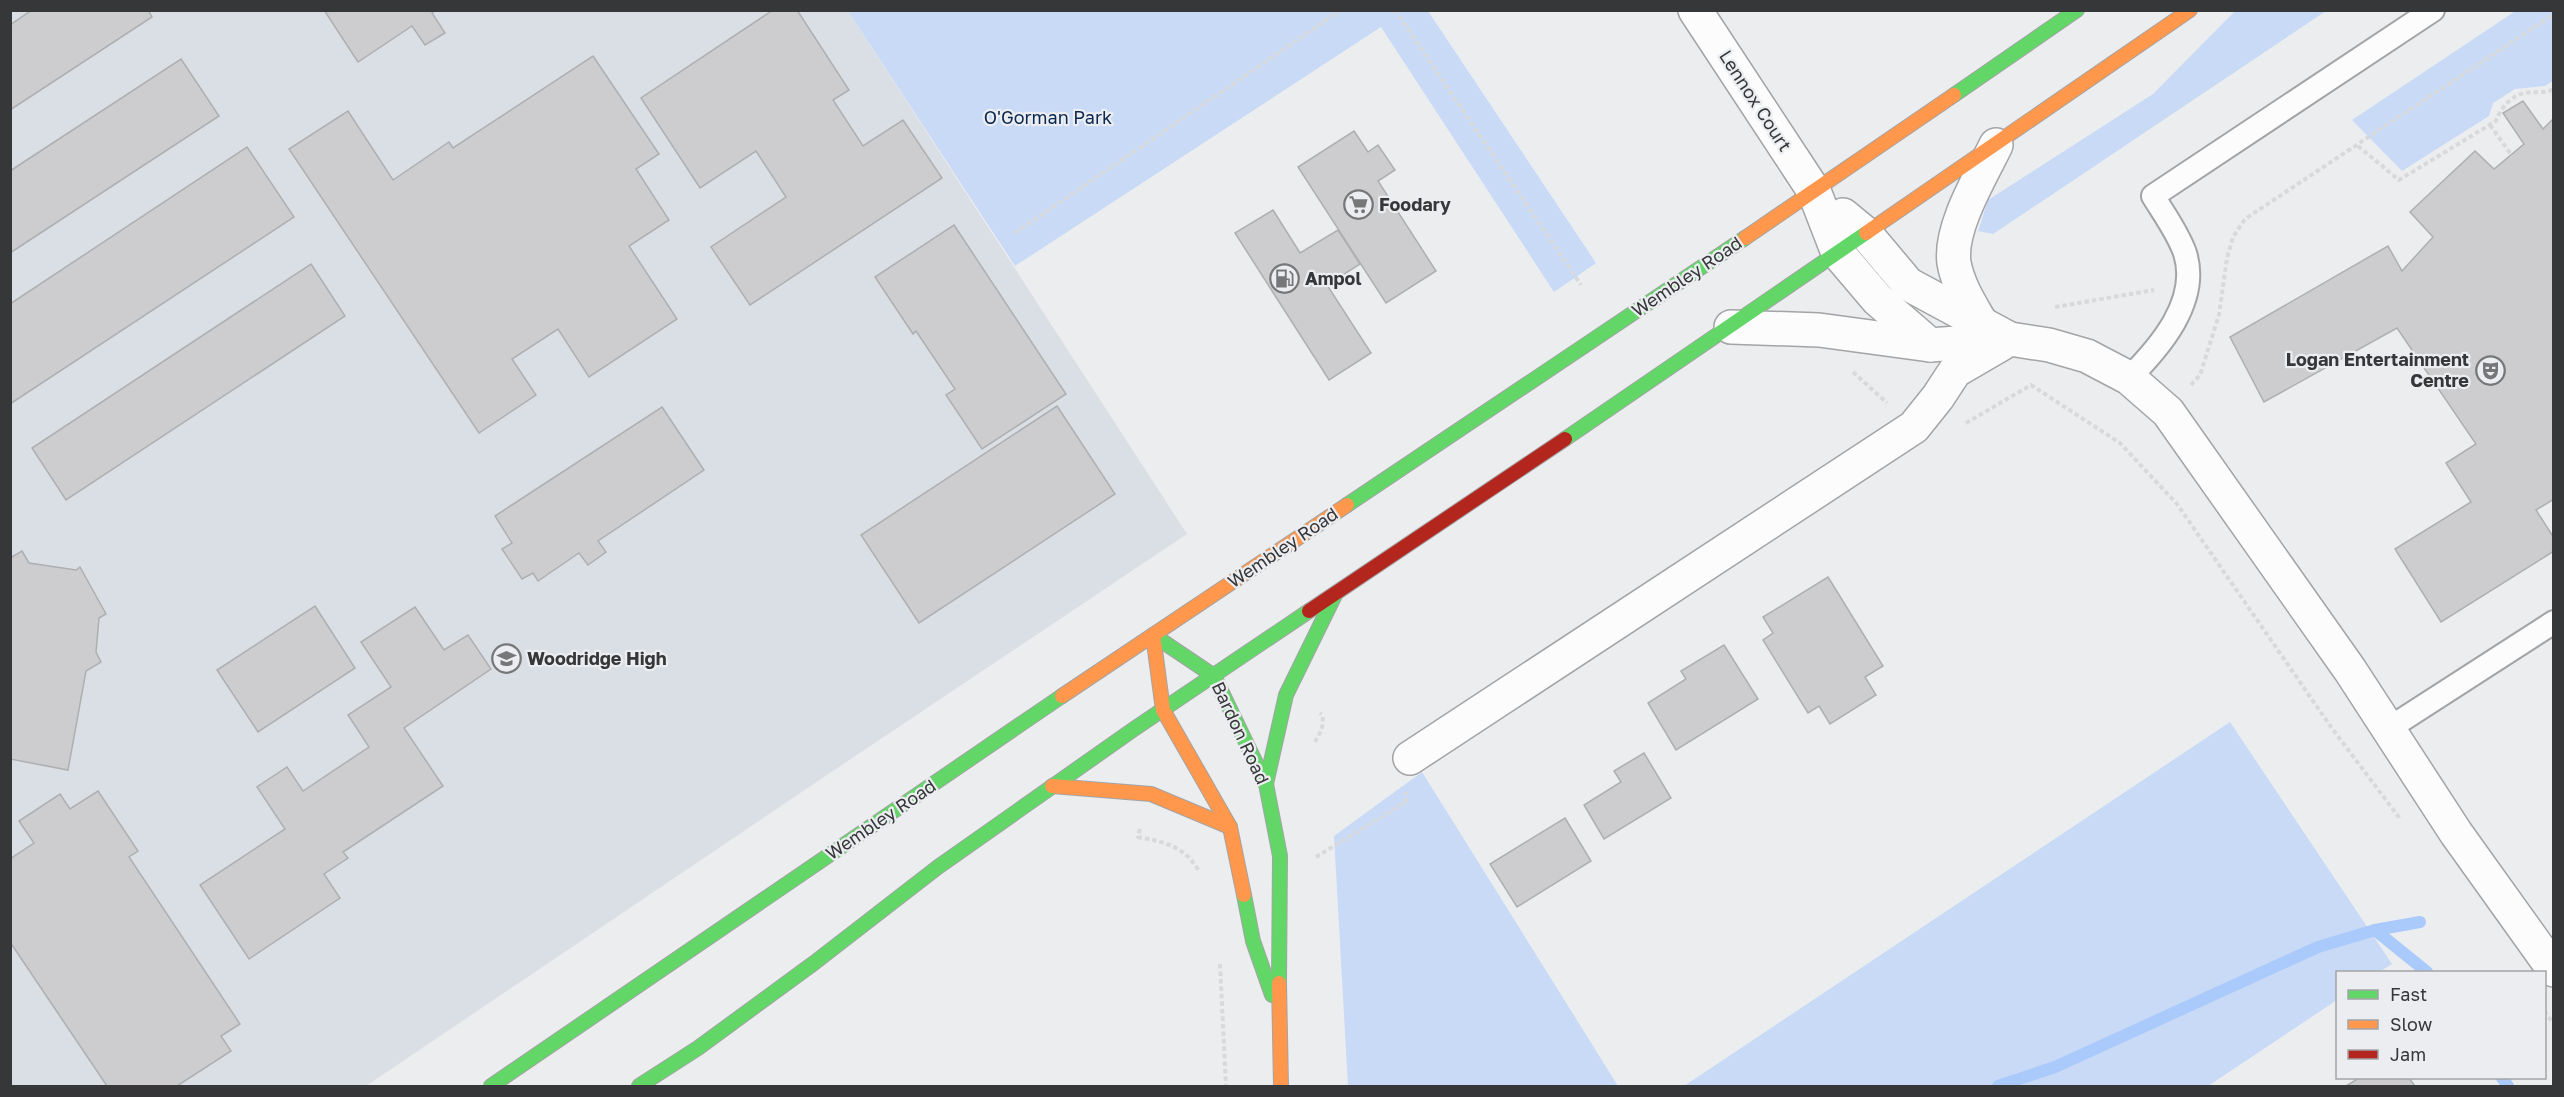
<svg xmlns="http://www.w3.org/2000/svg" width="2564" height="1097" viewBox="0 0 2564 1097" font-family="'Golos Text',sans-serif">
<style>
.built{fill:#dadfe5}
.green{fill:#c8daf6}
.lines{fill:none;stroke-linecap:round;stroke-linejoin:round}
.stream{stroke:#a9cafa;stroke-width:12}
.building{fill:#cdcdcf;stroke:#aeafb1;stroke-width:1.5}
.lane-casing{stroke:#a3a4a5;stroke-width:26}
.street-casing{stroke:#a3a4a5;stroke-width:36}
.fast-casing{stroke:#a3a4a5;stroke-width:16}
.slow-casing{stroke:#a3a4a5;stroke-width:16}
.jam-casing{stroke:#a3a4a5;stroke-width:16}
.path{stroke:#d8d9da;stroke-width:4;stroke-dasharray:4.5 3;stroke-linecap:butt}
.lane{stroke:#fcfcfd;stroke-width:22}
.street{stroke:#fcfcfd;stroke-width:33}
.fast{stroke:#63d668;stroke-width:14}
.slow{stroke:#ff974d;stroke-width:14}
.jam{stroke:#b3261e;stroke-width:14}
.labels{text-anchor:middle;stroke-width:4.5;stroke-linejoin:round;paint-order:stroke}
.street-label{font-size:18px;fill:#363738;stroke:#ebedf0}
.park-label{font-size:18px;fill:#0b2852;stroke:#ebedf0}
.poi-label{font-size:18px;font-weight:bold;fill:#363738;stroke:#ebedf0;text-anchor:start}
</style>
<rect width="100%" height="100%" fill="#ecedef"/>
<path class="built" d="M10,11H848L1187,534L815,783L366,1086H11Z"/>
<g class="green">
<path d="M2517,10L2553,11V81L2545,86L2515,89L2493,103L2489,116L2402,171L2352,120Z"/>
<path d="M848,11H1428L1596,263L1554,292L1381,27L1015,266Z"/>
<path d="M2235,11H2326L1993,234L1978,231L1988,200L2153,94Z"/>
<path d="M2230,722L2392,964L2379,972H2338L2337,1000L2208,1086H1684Z"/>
<path d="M1422,772L1618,1086H1348L1334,836Z"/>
</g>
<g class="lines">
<g class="stream">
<path d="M2375,930L2427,972"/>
<path d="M2502,1078L2508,1086"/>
<path d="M1998,1086L2055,1067L2318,947L2375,930L2420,922"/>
</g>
</g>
<g class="building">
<path d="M32,10H148L152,17L10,110V25Z"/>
<path d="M324,10H436L432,13L445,33L425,45L412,26L358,62Z"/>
<path d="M773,10H797L849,90L833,100L863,146L903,120L942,178L750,305L711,247L786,197L756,151L700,188L641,98Z"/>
<path d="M593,56L659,154L636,169L669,220L629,246L677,319L589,377L558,329L512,359L536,395L479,433L289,149L348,111L393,180L449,142L453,148Z"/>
<path d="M181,59L219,116L10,253V171Z"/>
<path d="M2523,101L2543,129L2554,118V499L2536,510L2554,538V551L2441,622L2395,549L2471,502L2446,463L2476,444L2397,328L2264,402L2230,337L2388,246L2402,271L2433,237L2410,212L2475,151L2494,169L2524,144L2503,113Z"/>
<path d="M1354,131L1368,152L1378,145L1395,170L1378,181L1436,271L1386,303L1298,167Z"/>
<path d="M247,147L294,217L10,404V304Z"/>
<path d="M1273,210L1300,253L1338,230L1360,264L1327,285L1371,353L1329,380L1235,233Z"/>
<path d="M954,225L1066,394L982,449L946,395L955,389L916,331L913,334L875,277Z"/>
<path d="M311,264L345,316L66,500L32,448Z"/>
<path d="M1057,406L1115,494L919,623L861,535Z"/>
<path d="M662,407L704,470L598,541L606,552L588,565L579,553L538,581L533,573L522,579L502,549L512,543L495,516Z"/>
<path d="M22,551L29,563L76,570L80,567L106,614L99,618L96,652L101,662L86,671L68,770L10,759V558Z"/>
<path d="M1828,577L1883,666L1865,677L1876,695L1830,724L1819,706L1808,713L1763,640L1773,633L1763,617Z"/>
<path d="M315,606L355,668L258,732L217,670Z"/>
<path d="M415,607L444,650L468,635L491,669L404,728L443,786L343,852L348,858L324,874L340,898L249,959L200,885L285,829L257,787L287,767L303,791L369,747L348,715L391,687L361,642Z"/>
<path d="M1724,645L1758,699L1676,750L1648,703L1686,679L1681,671Z"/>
<path d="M1644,753L1671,798L1604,839L1584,805L1621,782L1614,771Z"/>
<path d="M98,791L138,851L129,857L240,1024L221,1036L231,1051L177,1086H107L10,942V859L34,843L19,821L60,794L70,809Z"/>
<path d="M1565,818L1591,861L1517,907L1490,864Z"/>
<path d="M2359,1078H2409L2415,1086H2346Z"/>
</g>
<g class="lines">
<defs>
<g id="lane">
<path d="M2129,378C2160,347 2200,301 2185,253C2178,233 2164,214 2153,196L2433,10"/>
<path d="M2388,729L2554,622"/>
</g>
<g id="street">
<path d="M1695,10L1814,191L1838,253L1878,300L1930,345L2010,339L2049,345L2087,356L2129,378L2168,412L2350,670L2456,833L2554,970"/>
<path d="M1843,215L1866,234L1908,284L2010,339"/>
<path d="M1981,323C1970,304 1958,285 1954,263C1949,228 1981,176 1996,145"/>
<path d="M1731,327L1819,330L1930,345"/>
<path d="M1410,758L1914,427L1938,397L1955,371L2003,343"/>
</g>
<g id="fast">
<path d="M1954,95L2077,10"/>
<path d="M1565,439L1866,233"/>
<path d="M1347,505L1745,238"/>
<path d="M1153,635L1214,676L1266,784L1280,856L1279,983"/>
<path d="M1266,784L1286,695L1335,595"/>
<path d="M1244,895L1253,941L1272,995"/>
<path d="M491,1086L1062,696"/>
<path d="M639,1086L698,1048L814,963L938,867L1134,729L1309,611"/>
</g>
<g id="slow">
<path d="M1866,233L2190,10"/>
<path d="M1745,238L1954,95"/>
<path d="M1153,635L1163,710L1230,827L1244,895"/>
<path d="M1062,696L1347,505"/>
<path d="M1052,786L1151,794L1230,827"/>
<path d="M1279,983L1281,1086"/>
</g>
<path id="jam" d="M1309,611L1565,439"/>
</defs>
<use href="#lane" class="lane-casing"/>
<use href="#street" class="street-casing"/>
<use href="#fast" class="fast-casing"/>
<use href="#slow" class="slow-casing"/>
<use href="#jam" class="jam-casing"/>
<g class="path">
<path d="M1395,10L1581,285"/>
<path d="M2490,125L2512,156"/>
<path d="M2358,146L2399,180L2496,121C2500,109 2511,95 2525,93C2535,91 2545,94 2554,89"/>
<path d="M1015,233L1341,10"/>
<path d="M2055,307L2154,290"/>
<path d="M1853,372L1887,403"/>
<path d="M2191,385L2200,375L2219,315L2227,258L2233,237L2245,219L2554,14"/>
<path d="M1966,423L2031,385L2120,443L2177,504L2331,727L2401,820"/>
<path d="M1315,742L1322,729L1323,716L1320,713"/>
<path d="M1140,829L1138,837C1165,842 1184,846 1199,871"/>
<path d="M1316,857L1406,802V792"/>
<path d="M1220,964L1226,1086"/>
<path d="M2544,1011L2554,1024"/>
</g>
<use href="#lane" class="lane"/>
<use href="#street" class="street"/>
<use href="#fast" class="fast"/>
<use href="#slow" class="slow"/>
<use href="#jam" class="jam"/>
</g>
<defs>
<symbol id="supermarket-ring" viewBox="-11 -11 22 22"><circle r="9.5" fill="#ebedf0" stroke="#767778" stroke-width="1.5"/><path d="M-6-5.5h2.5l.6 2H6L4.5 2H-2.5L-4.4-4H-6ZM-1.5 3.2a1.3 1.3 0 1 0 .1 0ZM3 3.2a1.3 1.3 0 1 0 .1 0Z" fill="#767778"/></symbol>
<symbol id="fuel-ring" viewBox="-11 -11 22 22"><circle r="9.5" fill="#ebedf0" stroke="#767778" stroke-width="1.5"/><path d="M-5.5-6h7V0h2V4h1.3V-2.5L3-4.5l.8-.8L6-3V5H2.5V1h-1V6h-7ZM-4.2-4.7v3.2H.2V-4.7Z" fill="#767778"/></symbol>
<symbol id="theatre-ring" viewBox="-11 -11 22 22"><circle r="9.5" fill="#ebedf0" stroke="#767778" stroke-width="1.5"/><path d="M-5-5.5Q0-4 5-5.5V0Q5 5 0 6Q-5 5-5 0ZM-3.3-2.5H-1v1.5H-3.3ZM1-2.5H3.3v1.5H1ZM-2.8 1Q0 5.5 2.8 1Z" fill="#767778"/></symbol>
<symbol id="school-ring" viewBox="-11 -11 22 22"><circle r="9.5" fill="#ebedf0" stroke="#767778" stroke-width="1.5"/><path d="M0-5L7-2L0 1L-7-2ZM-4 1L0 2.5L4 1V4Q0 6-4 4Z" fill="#767778"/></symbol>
</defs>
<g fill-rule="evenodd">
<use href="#supermarket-ring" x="1342" y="188" width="33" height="33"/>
<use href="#fuel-ring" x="1268" y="262" width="33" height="33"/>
<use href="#theatre-ring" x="2474" y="354" width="33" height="33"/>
<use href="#school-ring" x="490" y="642" width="33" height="33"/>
</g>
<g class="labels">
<g class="street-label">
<text transform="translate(1755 101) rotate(57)" y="6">Lennox Court</text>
<text transform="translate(1687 277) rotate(-34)" y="6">Wembley Road</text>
<text transform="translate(1283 548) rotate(-34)" y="6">Wembley Road</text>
<text transform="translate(1240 733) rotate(65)" y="6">Bardon Road</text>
<text transform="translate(881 820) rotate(-34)" y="6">Wembley Road</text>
</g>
<g class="park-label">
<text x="1048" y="124">O'Gorman Park</text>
</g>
<g class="poi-label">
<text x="1379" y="211">Foodary</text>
<text x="1305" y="285">Ampol</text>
<text x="2469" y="366" text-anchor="end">Logan Entertainment<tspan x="2469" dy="21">Centre</tspan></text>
<text x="527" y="665">Woodridge High</text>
</g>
</g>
<rect width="2564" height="1097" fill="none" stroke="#363738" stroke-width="24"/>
<rect x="2336" y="971" width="210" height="108" fill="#ebedf0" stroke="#a3a4a6" stroke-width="1.5"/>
<rect x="2348" y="990" width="30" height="9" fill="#63d668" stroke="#a3a4a6" stroke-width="1.5"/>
<text x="2390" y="1001" font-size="18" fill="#363738">Fast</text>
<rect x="2348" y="1020" width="30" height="9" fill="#ff974d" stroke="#a3a4a6" stroke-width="1.5"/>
<text x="2390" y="1031" font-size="18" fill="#363738">Slow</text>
<rect x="2348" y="1050" width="30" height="9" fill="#b3261e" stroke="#a3a4a6" stroke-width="1.5"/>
<text x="2390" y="1061" font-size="18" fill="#363738">Jam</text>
</svg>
